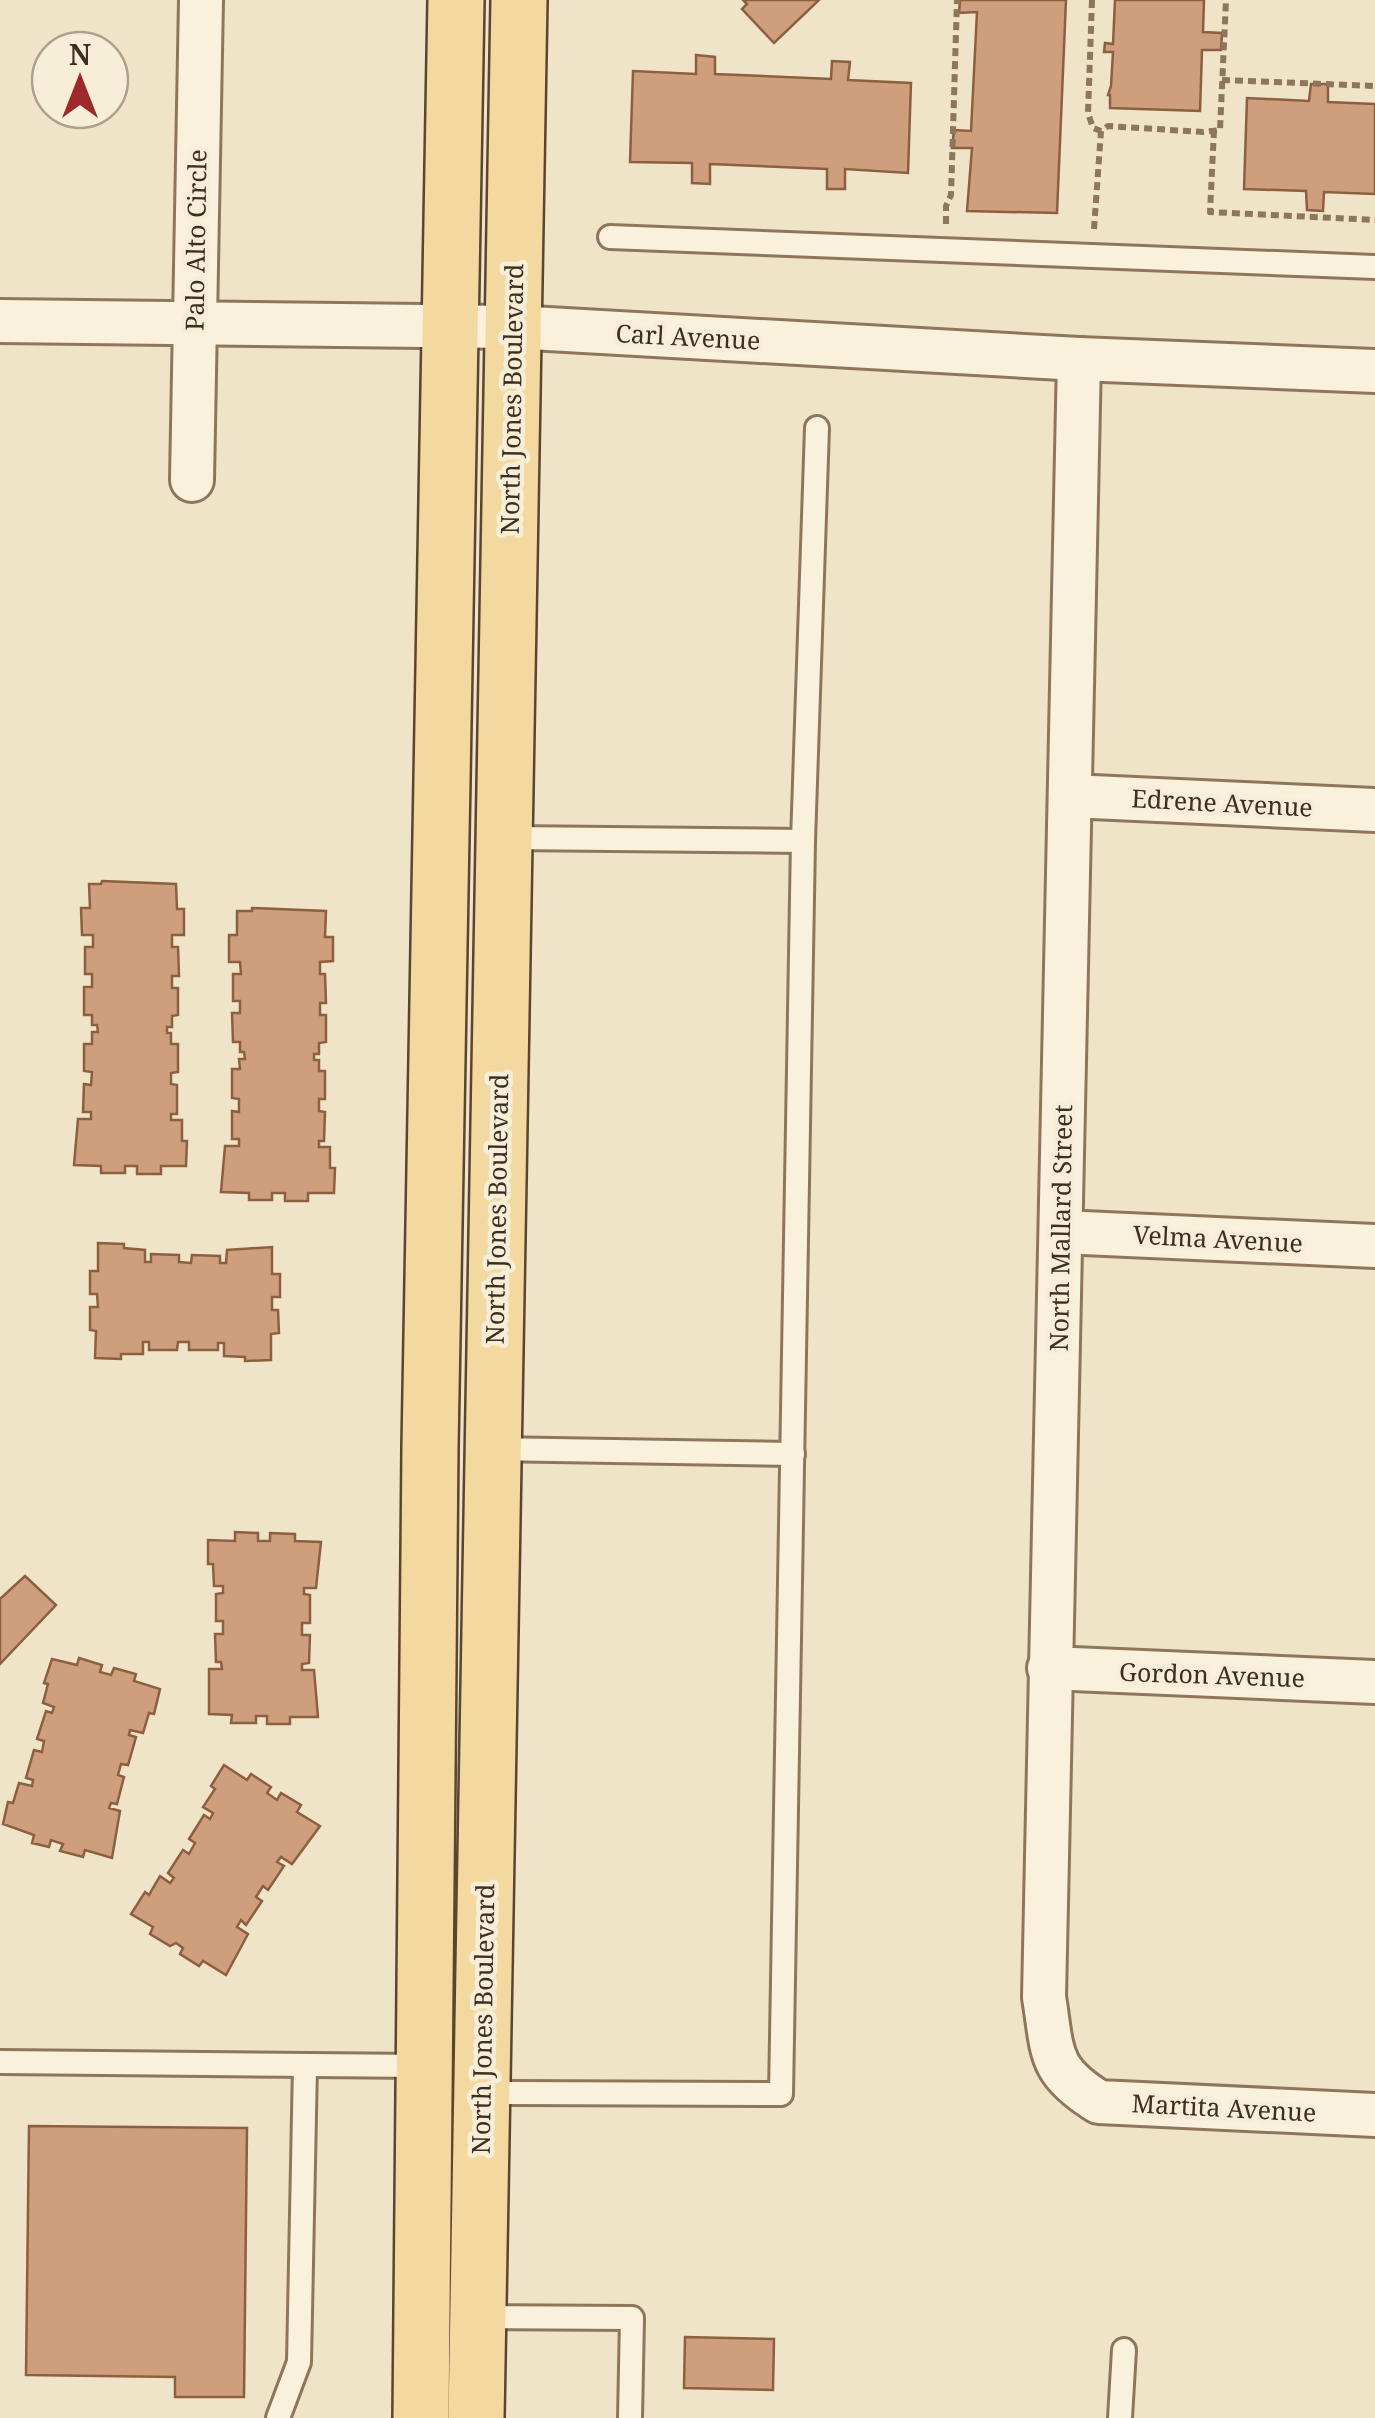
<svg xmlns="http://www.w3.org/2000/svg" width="1375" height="2418" viewBox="0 0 1375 2418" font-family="'Noto Serif',serif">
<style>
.building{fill:#cf9f7d;stroke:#8d5f41;stroke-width:2.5}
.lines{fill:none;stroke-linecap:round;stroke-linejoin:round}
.lane-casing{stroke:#8d765c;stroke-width:28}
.street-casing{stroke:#8d765c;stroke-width:48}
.primary-casing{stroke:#5b4430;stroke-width:60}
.path{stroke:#8d765c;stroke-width:6;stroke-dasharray:8 5;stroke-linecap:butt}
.lane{stroke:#faf1dc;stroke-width:22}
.street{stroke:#faf1dc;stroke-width:42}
.primary{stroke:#f3d9a0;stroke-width:55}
.labels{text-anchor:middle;stroke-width:9;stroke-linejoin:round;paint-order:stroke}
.street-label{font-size:25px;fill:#3d2e20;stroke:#f7eed8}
</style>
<rect width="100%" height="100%" fill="#f0e4c8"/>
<g class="building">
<path d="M743,0H819L774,43L742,9L747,4Z"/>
<path d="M960,0H1066L1057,213L967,211L972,148H952L954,130L971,131L977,12L959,13Z"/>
<path d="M1115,0H1204L1203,32L1222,33L1221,50H1202L1200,111L1110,108V95H1108L1111,86L1113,52H1104L1105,43L1113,44Z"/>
<path d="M696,55L715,57V74L831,79L832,61L850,62L848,80L911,83L908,173L845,169V189H827V169L710,164V184L692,183V163L630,162L633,71L696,74Z"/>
<path d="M1311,84H1328V102L1375,104V194L1324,192L1323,211L1307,210L1306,191L1244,189L1247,98L1309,101Z"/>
<path d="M102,881L176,884L177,909H184V935H172V947H178L179,976H172V988H178V1015L172,1016V1027H167V1033H171V1044H178V1072L171,1073V1084L177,1085V1114H171V1120H182V1141H187L186,1166H161V1174H137V1166H125V1173H101V1166L74,1165L78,1119H91V1112H83L84,1084L91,1085L92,1072L84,1071V1044H92V1032H98L97,1025H92V1015H84V987H92V974H85V947H93V935H82L81,908H90L89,884H101Z"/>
<path d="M252,908L326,911L325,937H333V961L320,962V974H325L326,1003H320V1015H326V1042L319,1043V1054H314V1060H319V1071H325V1099H319V1111L325,1112L324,1141H319V1147H330V1168H335L334,1193H308V1201H285V1193H272V1200H249V1193L221,1192L225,1146H239V1139H232V1111L239,1112V1099L232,1098V1069H240L239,1059H245L244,1052H240V1042H233L232,1013H240V1001H233V974H241L240,962H229V935H237V911H252Z"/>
<path d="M98,1243L124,1244V1248L145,1250V1262H151V1254L179,1255V1262L191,1263L192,1255L220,1256V1263H226L227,1250L272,1247V1274H280V1297H272V1310H278L279,1333L271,1334V1360L245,1361V1357L224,1356V1343H218V1350H189V1342H178L177,1350H149V1342H143V1354H121V1359L95,1358L96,1331L90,1330V1307H98L97,1294H90V1271H98Z"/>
<path d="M235,1532L258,1533V1541H270V1533L295,1534V1541L321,1542L316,1588H304V1594L310,1595V1623H302V1635H310L309,1663L302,1664V1670H314L318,1717H290V1724H267V1716H256V1723H231L232,1715L209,1714V1669H222L221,1662H216L215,1634H223V1621H216V1594L223,1593V1586H214L213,1564H208V1540L235,1541Z"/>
<path d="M25,1576L56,1605L0,1664V1599Z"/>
<path d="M79,1658L102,1665L100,1672L111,1675L114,1668L136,1674L134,1681L160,1689L154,1714L149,1713L143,1733L130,1730L129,1735L136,1737L128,1765L121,1764L118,1775L124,1777L117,1804L111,1803L109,1808L120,1811L112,1858L85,1850L83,1857L60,1851L63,1844L51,1840L49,1847L32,1843L34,1835L3,1824L8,1802L13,1803L19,1783L32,1786L33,1780L26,1778L34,1750L42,1752L44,1741L37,1739L46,1711L52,1713L54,1707L43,1703L48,1684L44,1683L52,1659L77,1665Z"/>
<path d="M224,1765L247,1780L251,1774L271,1787L267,1793L277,1800L281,1793L301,1805L297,1812L320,1826L292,1864L281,1857L277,1862L284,1866L268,1890L263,1886L256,1897L262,1901L246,1925L241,1920L237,1927L248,1934L226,1975L203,1961L199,1966L180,1954L183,1948L176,1943L170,1946L150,1934L153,1927L131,1914L145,1892L149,1895L160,1876L170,1883L174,1878L168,1873L183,1850L189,1854L195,1843L189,1839L204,1815L210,1819L213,1813L203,1807L215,1789L211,1786Z"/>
<path d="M29,2126L247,2128L244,2397H175V2377L26,2375Z"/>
<path d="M685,2337L774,2339L773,2390L684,2388Z"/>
</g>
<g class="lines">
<defs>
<g id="lane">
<path d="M610,237L1375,267"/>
<path d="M504,838L803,841"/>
<path d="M493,1449L793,1454"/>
<path d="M0,2062L424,2066"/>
<path d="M482,2093L781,2094L803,841L817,428"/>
<path d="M478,2317L632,2318L630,2418"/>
<path d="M278,2418L299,2362L305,2065"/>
<path d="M1120,2418L1124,2350"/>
</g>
<g id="street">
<path d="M0,321L513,327L1079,359L1375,371"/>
<path d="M1079,359L1044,1997C1053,2052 1047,2070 1099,2102L1375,2115"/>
<path d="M192,480L201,0"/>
<path d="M1070,796L1375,810"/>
<path d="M1061,1232L1375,1246"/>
<path d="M1049,1668L1375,1682"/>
</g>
<g id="primary">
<path d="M421,2418L430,1447L456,0"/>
<path d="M476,2418L519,0"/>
</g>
</defs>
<use href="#lane" class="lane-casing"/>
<use href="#street" class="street-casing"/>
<use href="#primary" class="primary-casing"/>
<g class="path">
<path d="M1092,0L1088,113L1093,128L1101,131"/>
<path d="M1222,80L1375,86"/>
<path d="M1214,130L1210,212L1375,220"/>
<path d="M946,224V206L951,195L957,0"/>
<path d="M1094,229L1101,131L1108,126L1203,132L1220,130L1226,0"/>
</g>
<use href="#lane" class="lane"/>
<use href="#street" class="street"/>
<use href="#primary" class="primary"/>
</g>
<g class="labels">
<g class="street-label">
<text transform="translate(196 240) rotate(-89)" y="9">Palo Alto Circle</text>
<text transform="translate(688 337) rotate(3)" y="9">Carl Avenue</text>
<text transform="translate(512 399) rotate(-89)" y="9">North Jones Boulevard</text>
<text transform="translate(1222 803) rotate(3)" y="9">Edrene Avenue</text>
<text transform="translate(497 1209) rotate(-89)" y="9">North Jones Boulevard</text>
<text transform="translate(1061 1228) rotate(-89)" y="9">North Mallard Street</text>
<text transform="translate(1218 1239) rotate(3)" y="9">Velma Avenue</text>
<text transform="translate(1212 1675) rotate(2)" y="9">Gordon Avenue</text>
<text transform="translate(483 2019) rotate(-89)" y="9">North Jones Boulevard</text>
<text transform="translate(1224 2108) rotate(3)" y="9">Martita Avenue</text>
</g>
</g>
<g transform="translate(80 80)"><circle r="48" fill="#f7eed8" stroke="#ada18e" stroke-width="2.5"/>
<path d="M0-8L18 38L0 25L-18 38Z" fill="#9e2a2b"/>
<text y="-15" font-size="28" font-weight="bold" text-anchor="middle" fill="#3d2e20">N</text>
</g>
</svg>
